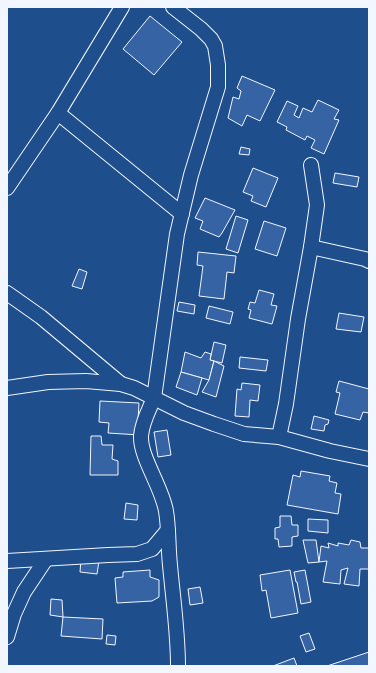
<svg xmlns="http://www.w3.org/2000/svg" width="376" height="673" viewBox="0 0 376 673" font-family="'Roboto Condensed',sans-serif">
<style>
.building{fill:#3563a3;stroke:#f2f6ff}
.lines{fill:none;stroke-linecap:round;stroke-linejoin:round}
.minor-casing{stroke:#f2f6ff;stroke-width:16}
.minor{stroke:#1f4e8c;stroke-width:14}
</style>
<rect width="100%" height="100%" fill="#1f4e8c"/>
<g class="building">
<path d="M150,16L182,42L154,75L123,49Z"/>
<path d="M242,76L275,90L260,121L247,115L242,126L228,118L233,97L239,99L241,91L237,88Z"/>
<path d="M318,100L339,110L334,119L339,120L324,154L311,148L315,140L307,136L305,140L286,130L287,127L277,122L287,101L298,106L294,115L299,118L303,108L312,112Z"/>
<path d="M241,147L250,149L249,155L239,154Z"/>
<path d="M253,168L278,178L266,207L251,201L253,196L243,192Z"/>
<path d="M335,173L359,177L357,187L333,183Z"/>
<path d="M205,198L235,210L222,233L219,237L200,229L203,221L195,218Z"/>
<path d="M236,216L248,220L238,253L226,249Z"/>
<path d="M264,221L286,228L277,256L255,249Z"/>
<path d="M198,252L236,256L234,273L227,272L224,299L199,296L203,266L197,265Z"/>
<path d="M79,269L87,272L82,289L72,286Z"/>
<path d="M259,290L274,294L271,305L277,306L272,324L249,318L251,310L248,309L250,302L255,303Z"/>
<path d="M179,302L195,305L194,314L177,311Z"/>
<path d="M209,306L233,312L230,324L206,318Z"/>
<path d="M339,313L364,317L361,332L336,329Z"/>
<path d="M214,342L226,345L222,363L210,360Z"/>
<path d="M185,352L201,358L205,352L211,354L210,360L214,361L209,380L181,372Z"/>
<path d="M240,357L268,360L266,371L239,368Z"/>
<path d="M214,361L224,366L216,397L202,392L209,380Z"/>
<path d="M181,372L202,378L197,395L176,387Z"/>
<path d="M339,381L369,389V413L363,412L360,420L335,414L340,393L336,392Z"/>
<path d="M242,383L260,385L258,401L250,400L249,417L235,416L237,389L241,390Z"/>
<path d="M100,401L139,403L138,420L140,435L108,433L109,423L99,422Z"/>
<path d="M314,416L329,420L328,424L325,425L324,431L311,429Z"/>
<path d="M167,430L171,455L158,457L154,432Z"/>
<path d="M91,436H101L102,445H113L112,459L118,461V475H90Z"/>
<path d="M301,471L330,476L329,481L337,483L335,493L341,494L338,514L287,505L293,475L300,477Z"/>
<path d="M126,503L138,505L137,520L124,519Z"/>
<path d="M280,516H291L292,525H298V536L292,537V546L279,547L278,539H275V528L280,527Z"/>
<path d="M308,519L328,520V533L308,531Z"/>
<path d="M303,540H316L319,562L308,563Z"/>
<path d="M351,540L360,542L361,548H369V569H360L359,586L344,584L348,568L341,570L340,584L323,582L327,561L319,562L321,546L329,548L328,543L338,546V543L349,545Z"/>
<path d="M81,559L99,561L97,574L80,572Z"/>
<path d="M150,570V577L159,580V597L152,601L117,603L115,578L123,577V572Z"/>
<path d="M290,570L298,613L271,618L266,590L262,591L260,575Z"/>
<path d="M305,570L311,602L301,604L297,582H296L294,572Z"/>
<path d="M200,587L203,603L190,605L188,589Z"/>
<path d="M51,599L62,600L63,617L50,615Z"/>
<path d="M63,617L103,619L102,639L61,636Z"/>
<path d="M309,633L315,649L306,652L300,636Z"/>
<path d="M107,635L116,636L115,645L106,644Z"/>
<path d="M369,652V666H327Z"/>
<path d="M294,658L297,666H273Z"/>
</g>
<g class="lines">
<defs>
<g id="minor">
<path d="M173,7L201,29L211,39L215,46L218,65V87L191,175L177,234L154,398C149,410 142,422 141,436C140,457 162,487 166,511C169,529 168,547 170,565C173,599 178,632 178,666"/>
<path d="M58,113L182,214"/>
<path d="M7,188L58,113L122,7"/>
<path d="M311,247L365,259L369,261"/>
<path d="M7,293L41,317L121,384"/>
<path d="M7,388L48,382L86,381L121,384L134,388L184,413L214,424L244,434L279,437L330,451L369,459"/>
<path d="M279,437L286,404L298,319L311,247L317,205L311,165"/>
<path d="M7,561L108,555L137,554L152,549L168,530"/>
<path d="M7,637L14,614L24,592L46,559"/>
</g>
</defs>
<use href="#minor" class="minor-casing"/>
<use href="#minor" class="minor"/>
</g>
<rect width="376" height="673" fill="none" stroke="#f2f6ff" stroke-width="16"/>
</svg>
